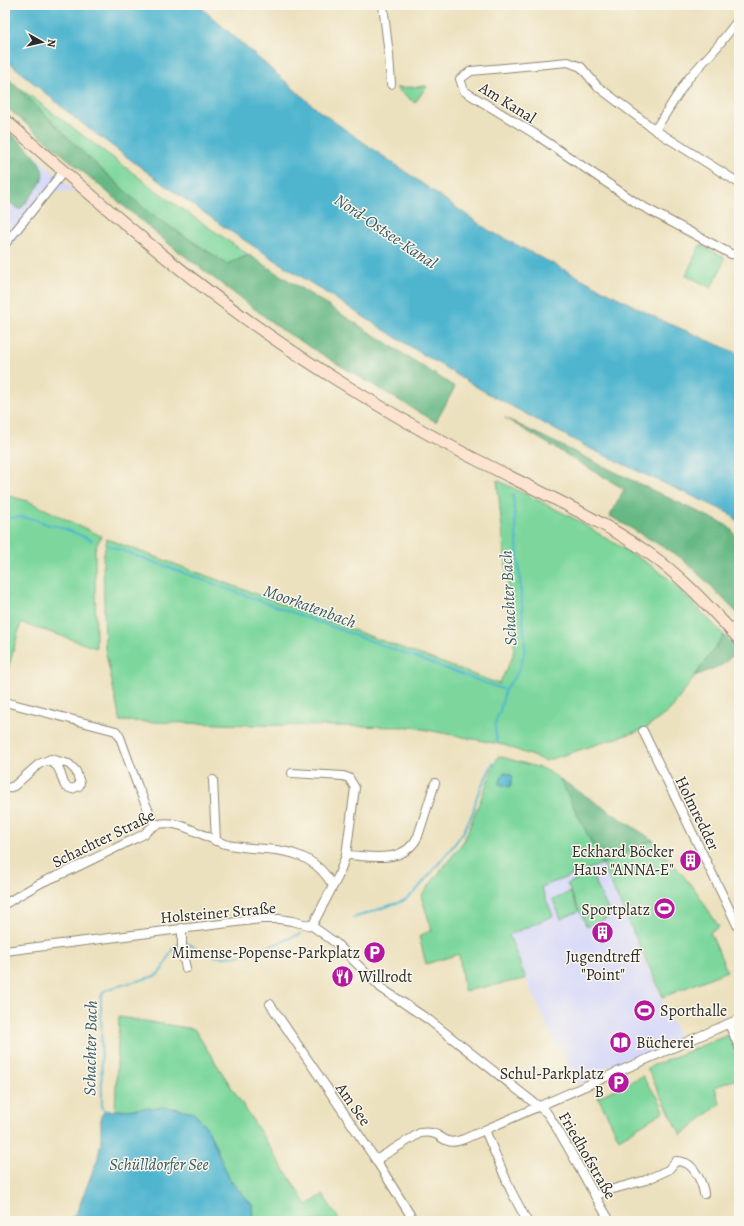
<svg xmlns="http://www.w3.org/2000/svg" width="744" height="1226" viewBox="0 0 744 1226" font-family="Alegreya,serif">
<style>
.built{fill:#d5d8f9}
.green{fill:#7dd79d;stroke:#548164}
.forest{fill:#66b884;stroke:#487258}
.water{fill:#50b5cf;stroke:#3e707d}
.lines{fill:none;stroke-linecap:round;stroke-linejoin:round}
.stream{stroke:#50b5cf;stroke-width:2}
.street-casing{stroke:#8c8674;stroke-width:10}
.secondary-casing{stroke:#8c8674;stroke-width:13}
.street{stroke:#fff;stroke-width:8}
.secondary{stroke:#fde4d1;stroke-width:11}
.labels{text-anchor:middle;stroke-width:3;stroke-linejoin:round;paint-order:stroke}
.street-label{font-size:16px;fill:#2b2b2b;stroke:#fbf7ec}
.poi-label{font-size:16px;fill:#2b2b2b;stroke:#fbf7ec;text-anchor:end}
.water-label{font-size:17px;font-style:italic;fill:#385b64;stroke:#fbf7ec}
</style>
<rect width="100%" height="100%" fill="#fbf7ec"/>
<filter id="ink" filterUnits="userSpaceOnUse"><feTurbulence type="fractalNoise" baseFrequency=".025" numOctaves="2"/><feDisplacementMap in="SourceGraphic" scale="8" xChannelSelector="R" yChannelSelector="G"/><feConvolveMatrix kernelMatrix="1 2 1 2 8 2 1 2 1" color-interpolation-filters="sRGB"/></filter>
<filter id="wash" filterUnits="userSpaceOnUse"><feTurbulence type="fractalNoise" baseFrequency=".012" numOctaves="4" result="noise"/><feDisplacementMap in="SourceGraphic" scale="16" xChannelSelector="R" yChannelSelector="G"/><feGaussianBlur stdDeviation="0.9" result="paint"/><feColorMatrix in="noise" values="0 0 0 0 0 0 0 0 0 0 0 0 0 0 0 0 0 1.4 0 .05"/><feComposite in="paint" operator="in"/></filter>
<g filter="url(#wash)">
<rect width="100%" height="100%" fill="#ece1be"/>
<g class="built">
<path d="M37,157L76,193L64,191L54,193L5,254V199L20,210L42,181L43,174Z"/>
<path d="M602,864L680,1039L631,1063L628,1058L605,1068L607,1073L578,1085L561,1046L557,1048L526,979L508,935L553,916L541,887Z"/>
</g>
<g class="green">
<path d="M13,83L169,200L249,255L227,264L149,213L88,157Z"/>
<path d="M427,86L415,103L396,88Z"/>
<path d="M700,245L724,257L722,266L711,288L686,275Z"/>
<path d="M497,480L575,519L653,567L669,579L724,635L672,708L664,715L645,729L545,761L504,745L412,727L253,725L120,721L105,648L103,559L107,539L499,684L513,656L514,643Z"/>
<path d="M5,495L28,501L101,536L95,549V559L96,648L56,634L21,623L5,680Z"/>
<path d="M498,756L544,769L560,779L602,863L653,840L696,891L719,927L710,932L727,971L663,997L602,864L541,887L553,916L509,935L526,979L464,991L459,954L426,964L419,936L432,930L421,896L464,841Z"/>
<path d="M591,873L611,916L587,927L567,884Z"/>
<path d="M570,892L579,911L561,919L553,900Z"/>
<path d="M119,1017L194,1029L307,1205L323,1195L340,1221H253L252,1205L230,1180L208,1129L176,1108L115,1110Z"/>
<path d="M730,1034L739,1056V1078L715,1087L720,1104L681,1135L647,1068Z"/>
<path d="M643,1076L647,1084L658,1097L664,1111L619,1139L598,1097Z"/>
</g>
<g class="forest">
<path d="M5,75L88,157L149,213L227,264L249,255L455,387L436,422L346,369L281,329L169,244L5,106Z"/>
<path d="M5,129C17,140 48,160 42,180C39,188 25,203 20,210L5,199Z"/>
<path d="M505,418L656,492L726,525L731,529L739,542V615L708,583L680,557L610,516L624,489Z"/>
<path d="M724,635L739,650L722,665L695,676Z"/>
<path d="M560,779L653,840L602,864Z"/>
</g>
<g class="water">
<path d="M5,5H198L319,111L488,230L659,319L739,354V524L734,517L725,511L648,476L587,447L480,389L395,337L230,231L159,181L75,118L5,59Z"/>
<path d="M504,772L513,776L510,787L499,784Z"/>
<path d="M165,1107L185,1110L194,1113L208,1129L230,1180L252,1205L253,1221H66L76,1214L98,1158L101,1142V1116L105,1111Z"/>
</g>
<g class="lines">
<g class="stream">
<path d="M5,518L21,517L34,519L46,524L60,527L92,540"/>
<path d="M107,545L505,690"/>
<path d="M497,742L495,728L496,720L500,711L505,690L519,670L524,654L525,642L513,494"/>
<path d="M353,918L403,901L415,892L454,845L464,831L473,812L477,796L493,763"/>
<path d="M184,943C191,943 195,948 200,952C205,954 211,955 215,956C242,961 275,944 300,934"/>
<path d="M106,1113L102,1106L101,998L103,992L108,989L155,976C169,968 166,949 180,944"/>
</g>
</g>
</g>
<g filter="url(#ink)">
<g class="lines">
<defs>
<g id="street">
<path d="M383,5L389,55L391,84"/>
<path d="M655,130L687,80L717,47L739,19"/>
<path d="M739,183L655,130L597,86L581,67L568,62L471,71L460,79L464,91L535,134L638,204L731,254L739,255"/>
<path d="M5,244L64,171"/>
<path d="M5,702L116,731L120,737L138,787L155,825"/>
<path d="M643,731L739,929"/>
<path d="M292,773L343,776L349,778L355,788L346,855L338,877L333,886"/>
<path d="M213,780L216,841"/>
<path d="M5,789L14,786L39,764L51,759L69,764L76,771L80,783L79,786L72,789L65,786C59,773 62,765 47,761"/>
<path d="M346,855C372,856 404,865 418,836L435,783"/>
<path d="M5,904C18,896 31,888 45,881C51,878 58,876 64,873C84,864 103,854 122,845C129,841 137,838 144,834C148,831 151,827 156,825C177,817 205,838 225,844C250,851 276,846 300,856C315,862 325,872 333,886L312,926"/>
<path d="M182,928V951L186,968"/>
<path d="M5,951L261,919H279L292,921L312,926L322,933L337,944L381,988L429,1020L547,1113C570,1147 588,1186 610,1221"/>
<path d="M270,1004L376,1160L414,1221"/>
<path d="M729,1024L739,1047"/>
<path d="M485,1130L511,1191L527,1221"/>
<path d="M376,1160L420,1133C427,1132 433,1132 439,1136C442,1138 444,1140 448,1141C453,1143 459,1141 464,1139L739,1019"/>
<path d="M595,1196L606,1191L646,1180L668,1170L676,1161C680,1161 683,1162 686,1163C695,1167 703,1184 704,1194"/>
</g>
<path id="secondary" d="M5,120C112,214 215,305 337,380C387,411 438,441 491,467C543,494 598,518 647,552C682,576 710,608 739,639"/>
</defs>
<use href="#street" class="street-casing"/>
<use href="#secondary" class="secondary-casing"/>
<use href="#street" class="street"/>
<use href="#secondary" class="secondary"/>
</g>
</g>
<defs>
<symbol id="building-disc" viewBox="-11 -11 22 22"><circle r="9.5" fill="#b5179e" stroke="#fbf7ec"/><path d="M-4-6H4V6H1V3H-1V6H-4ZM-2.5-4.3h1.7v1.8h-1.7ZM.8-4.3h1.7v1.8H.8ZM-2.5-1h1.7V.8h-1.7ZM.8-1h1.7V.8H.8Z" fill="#fff"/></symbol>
<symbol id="stadium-disc" viewBox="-11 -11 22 22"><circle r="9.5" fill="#b5179e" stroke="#fbf7ec"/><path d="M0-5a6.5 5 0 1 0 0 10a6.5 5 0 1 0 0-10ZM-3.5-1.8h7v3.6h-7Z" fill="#fff"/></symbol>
<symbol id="parking-disc" viewBox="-11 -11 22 22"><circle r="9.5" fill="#b5179e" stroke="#fbf7ec"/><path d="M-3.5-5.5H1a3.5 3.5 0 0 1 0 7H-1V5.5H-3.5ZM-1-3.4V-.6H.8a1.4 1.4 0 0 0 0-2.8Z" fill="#fff"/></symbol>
<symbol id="restaurant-disc" viewBox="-11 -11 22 22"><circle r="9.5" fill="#b5179e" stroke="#fbf7ec"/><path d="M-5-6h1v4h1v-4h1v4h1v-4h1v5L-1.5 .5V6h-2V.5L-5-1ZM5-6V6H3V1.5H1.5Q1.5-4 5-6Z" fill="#fff"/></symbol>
<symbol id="library-disc" viewBox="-11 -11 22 22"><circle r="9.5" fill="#b5179e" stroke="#fbf7ec"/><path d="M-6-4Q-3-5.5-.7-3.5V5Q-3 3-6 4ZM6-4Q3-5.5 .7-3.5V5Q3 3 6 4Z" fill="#fff"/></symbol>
</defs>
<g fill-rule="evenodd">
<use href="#building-disc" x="678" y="848" width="25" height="25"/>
<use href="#stadium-disc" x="652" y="896" width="25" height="25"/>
<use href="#building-disc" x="590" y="920" width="25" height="25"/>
<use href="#parking-disc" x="362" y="940" width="25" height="25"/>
<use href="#restaurant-disc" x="330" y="964" width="25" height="25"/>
<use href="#stadium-disc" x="632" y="998" width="25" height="25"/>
<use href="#library-disc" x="608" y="1030" width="25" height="25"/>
<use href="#parking-disc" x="606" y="1070" width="25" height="25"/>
</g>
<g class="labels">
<g class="street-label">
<text transform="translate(508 102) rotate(32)" y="6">Am Kanal</text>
<text transform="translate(698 813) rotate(64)" y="6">Holmredder</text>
<text transform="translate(103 838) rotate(-26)" y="6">Schachter Straße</text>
<text transform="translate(218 912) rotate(-5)" y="6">Holsteiner Straße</text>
<text transform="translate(354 1104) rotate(55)" y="6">Am See</text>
<text transform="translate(588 1155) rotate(60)" y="6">Friedhofstraße</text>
</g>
<g class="poi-label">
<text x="674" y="857">Eckhard Böcker<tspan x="674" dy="18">Haus "ANNA-E"</tspan></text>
<text x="650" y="915">Sportplatz</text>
<text x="360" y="958">Mimense-Popense-Parkplatz</text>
<text x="603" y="962" text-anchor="middle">Jugendtreff<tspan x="603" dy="18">"Point"</tspan></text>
<text x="358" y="982" text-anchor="start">Willrodt</text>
<text x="660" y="1016" text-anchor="start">Sporthalle</text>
<text x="636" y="1048" text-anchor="start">Bücherei</text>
<text x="604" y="1079">Schul-Parkplatz<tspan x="604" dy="18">B</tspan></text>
</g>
<g class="water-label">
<text transform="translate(386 231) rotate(34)" y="6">Nord-Ostsee-Kanal</text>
<text transform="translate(508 598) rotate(-93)" y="6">Schachter Bach</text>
<text transform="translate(310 606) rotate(20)" y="6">Moorkatenbach</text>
<text transform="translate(90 1048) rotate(-89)" y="6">Schachter Bach</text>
<text x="159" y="1170">Schülldorfer See</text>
</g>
</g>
<rect width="744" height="1226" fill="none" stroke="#fbf7ec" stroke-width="20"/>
<g transform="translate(42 42) rotate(98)" stroke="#fbf7ec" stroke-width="3" paint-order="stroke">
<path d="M0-3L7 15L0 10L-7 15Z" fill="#2b2b2b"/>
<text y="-6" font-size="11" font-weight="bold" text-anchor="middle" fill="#2b2b2b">N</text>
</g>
</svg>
